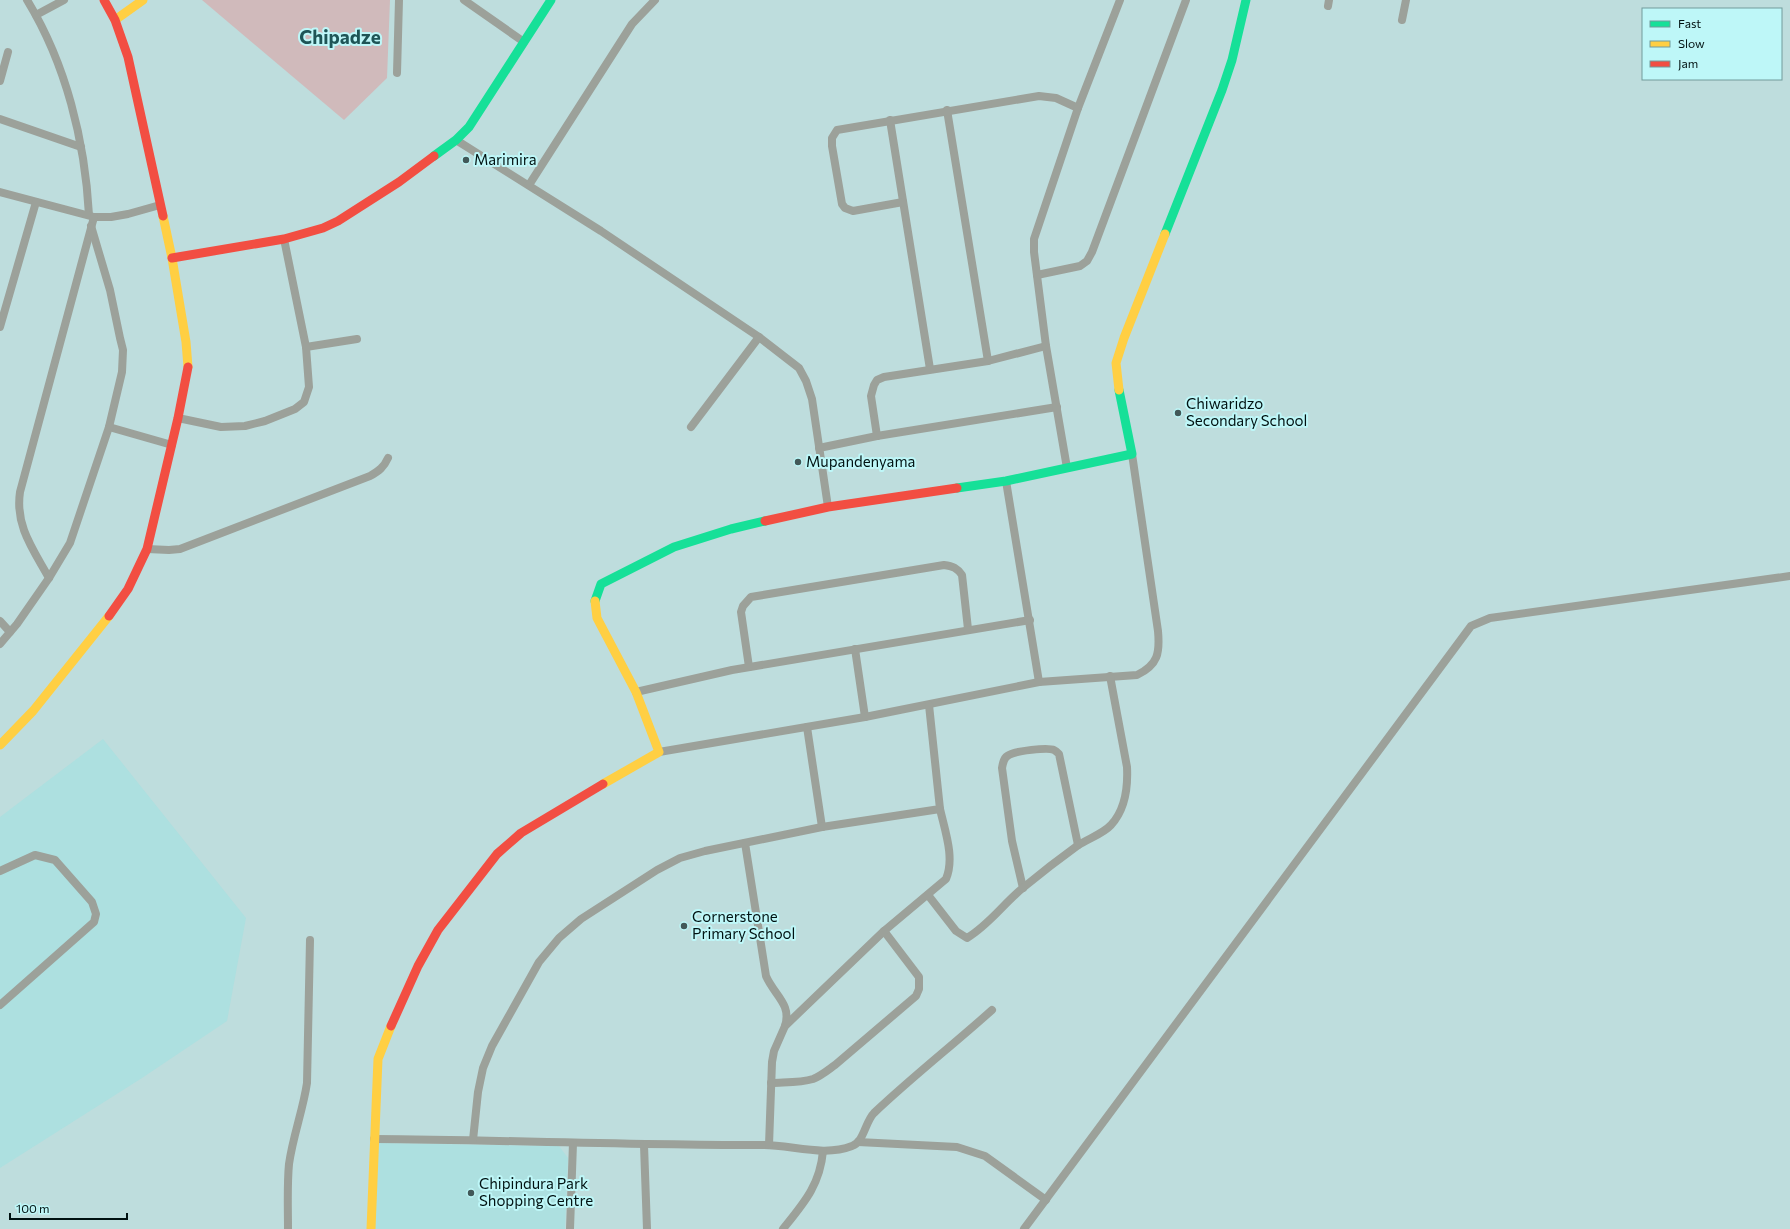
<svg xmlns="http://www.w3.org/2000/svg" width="1790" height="1229" viewBox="0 0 1790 1229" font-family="Commissioner,sans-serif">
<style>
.built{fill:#ade0e0}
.green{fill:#d0babb}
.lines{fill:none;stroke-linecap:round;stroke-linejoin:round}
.street{stroke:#9ca19a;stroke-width:8}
.fast{stroke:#16e098;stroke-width:9}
.slow{stroke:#ffcf43;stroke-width:9}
.jam{stroke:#f24e42;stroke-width:9}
.poi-dot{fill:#425858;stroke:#bef7f8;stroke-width:1.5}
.labels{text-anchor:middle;stroke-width:4;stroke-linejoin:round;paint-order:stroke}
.poi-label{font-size:15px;fill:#011;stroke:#bef7f8;text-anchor:start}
.district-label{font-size:19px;font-weight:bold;fill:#1e5556;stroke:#bef7f8}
</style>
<rect width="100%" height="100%" fill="#bedddd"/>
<g class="built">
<path d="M103,739L246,918L227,1021L142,1078L0,1168V817Z"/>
<path d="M378,1143L559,1146L568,1158L565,1229H375Z"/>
</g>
<path class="green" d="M202,0H390L387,78L344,120Z"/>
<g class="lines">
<g class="street">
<path d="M27,0C66,64 85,141 89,215"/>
<path d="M464,0L524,42"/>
<path d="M1328,6L1329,0"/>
<path d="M36,15L64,0"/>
<path d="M1402,20L1406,0"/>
<path d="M397,73L399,0"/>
<path d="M0,81L8,52"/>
<path d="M947,110L988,361"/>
<path d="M0,119L81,147"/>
<path d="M890,120L930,369"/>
<path d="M456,140L601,231L759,337L799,368L806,381L812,399L828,507"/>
<path d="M529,185L632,24L655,0"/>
<path d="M0,192L94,217H111L128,214L160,205"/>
<path d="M903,202L853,211L845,208L842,204L832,146V138L837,130L1039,96L1056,98L1078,108"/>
<path d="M1037,275L1080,266L1087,261L1092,252L1186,0"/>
<path d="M0,327L36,202"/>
<path d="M306,347L357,339"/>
<path d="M178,418L221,427L245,426L265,421L295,409L304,402L309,387L306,347L284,239"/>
<path d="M109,427L172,445"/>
<path d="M691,427L759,337"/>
<path d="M877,436L871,396L874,385L877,380L884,377L988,361L1046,346"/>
<path d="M819,448L877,436L1057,407"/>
<path d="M1067,468L1046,346L1034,252V239L1078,108L1120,0"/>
<path d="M1006,481L1039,682"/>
<path d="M147,549L169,550L180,549L370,476C379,471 384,467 388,458"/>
<path d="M49,578C33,549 15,526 20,492L94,217"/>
<path d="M0,621L10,632"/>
<path d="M0,644L17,624L49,578L70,543L109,427L122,372L123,350L120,338L110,290L91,226"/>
<path d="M855,649L865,717"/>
<path d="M749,667L741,612L743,606L751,597L944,565C953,566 957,568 962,575L968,629"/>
<path d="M636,692L732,670L1030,620"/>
<path d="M807,727L822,827"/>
<path d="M659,752L865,717L1039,682L1137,675C1158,665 1160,653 1158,631L1132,454"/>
<path d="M745,843L766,976C774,995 792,1004 785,1026"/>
<path d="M0,871L35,855L55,860L92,902L96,914L94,922L0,1005"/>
<path d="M1023,888L1012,841L1002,768C1003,762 1004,757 1009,755C1015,751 1048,747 1054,750C1056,751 1057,752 1059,754L1078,845"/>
<path d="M928,895L956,931L967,938C989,925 1004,903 1024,887C1041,873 1059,859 1077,846C1087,839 1103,834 1111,825C1125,810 1128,787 1127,767L1110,676"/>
<path d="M771,1083C784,1082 800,1083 813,1079C821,1076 828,1070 835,1065L916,996L919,989V977L884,931"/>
<path d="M374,1139C504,1140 634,1145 764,1145C792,1145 824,1157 852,1146C864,1142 865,1122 874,1113C912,1077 953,1045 992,1010"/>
<path d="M473,1140L478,1092L483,1068L492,1046L539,962L559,938L581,919L657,870L680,858L705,851L822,827L940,809L929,705"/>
<path d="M858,1142L957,1147L985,1156L1046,1200"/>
<path d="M644,1145L647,1229"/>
<path d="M769,1145L772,1062L774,1051L785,1026L884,931L946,879C955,858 945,831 940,809"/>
<path d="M288,1229C288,1208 287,1185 289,1164C293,1136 303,1110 307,1083L310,940"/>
<path d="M570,1229L573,1143"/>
<path d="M783,1229C804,1203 820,1185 823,1151"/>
<path d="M1024,1229L1471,626L1490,618L1790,576"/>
</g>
<g class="fast">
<path d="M434,156L456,140L469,127L551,0"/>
<path d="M1165,234L1222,90L1232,60L1246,0"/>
<path d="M957,488L1006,481L1132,454L1119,390"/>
<path d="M595,601L601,584L674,547L731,529L765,521"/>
</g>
<g class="slow">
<path d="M115,20L143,0"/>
<path d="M163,216L172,258L186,342L188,367"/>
<path d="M1119,390L1116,363L1124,338L1165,234"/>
<path d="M595,601L597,618L636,692L659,752L603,784"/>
<path d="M0,745L33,711L109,616"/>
<path d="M371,1229L378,1059L391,1026"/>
</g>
<g class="jam">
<path d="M104,0L115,20L128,57L163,216"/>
<path d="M172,258L284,239L323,228L338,221L399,182L434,156"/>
<path d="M765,521L828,507L957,488"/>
<path d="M109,616L128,589L147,549L178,418L188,367"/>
<path d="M391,1026L418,966L438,930L497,854L521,833L603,784"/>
</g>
</g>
<g class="poi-dot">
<circle cx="466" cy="160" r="4"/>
<circle cx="1178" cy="413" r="4"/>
<circle cx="798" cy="462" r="4"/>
<circle cx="684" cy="926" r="4"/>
<circle cx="471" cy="1193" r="4"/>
</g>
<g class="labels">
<g class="poi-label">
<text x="474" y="165">Marimira</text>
<text x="1186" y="409">Chiwaridzo<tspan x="1186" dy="17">Secondary School</tspan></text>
<text x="806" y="467">Mupandenyama</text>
<text x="692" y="922">Cornerstone<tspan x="692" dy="17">Primary School</tspan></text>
<text x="479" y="1189">Chipindura Park<tspan x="479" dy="17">Shopping Centre</tspan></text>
</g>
<g class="district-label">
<text x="340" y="44">Chipadze</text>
</g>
</g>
<rect x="1642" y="8" width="140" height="72" fill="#bef7f8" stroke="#729b9c"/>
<rect x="1650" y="21" width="20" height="6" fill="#16e098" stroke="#729b9c"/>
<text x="1678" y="28" font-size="12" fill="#001111">Fast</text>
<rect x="1650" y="41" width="20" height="6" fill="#ffcf43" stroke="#729b9c"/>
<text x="1678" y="48" font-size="12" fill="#001111">Slow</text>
<rect x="1650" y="61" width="20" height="6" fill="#f24e42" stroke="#729b9c"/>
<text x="1678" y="68" font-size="12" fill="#001111">Jam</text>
<path d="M10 1213v6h117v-6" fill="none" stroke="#001111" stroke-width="2"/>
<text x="16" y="1213" font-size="12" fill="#001111" stroke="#bef7f8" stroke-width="3" paint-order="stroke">100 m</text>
</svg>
